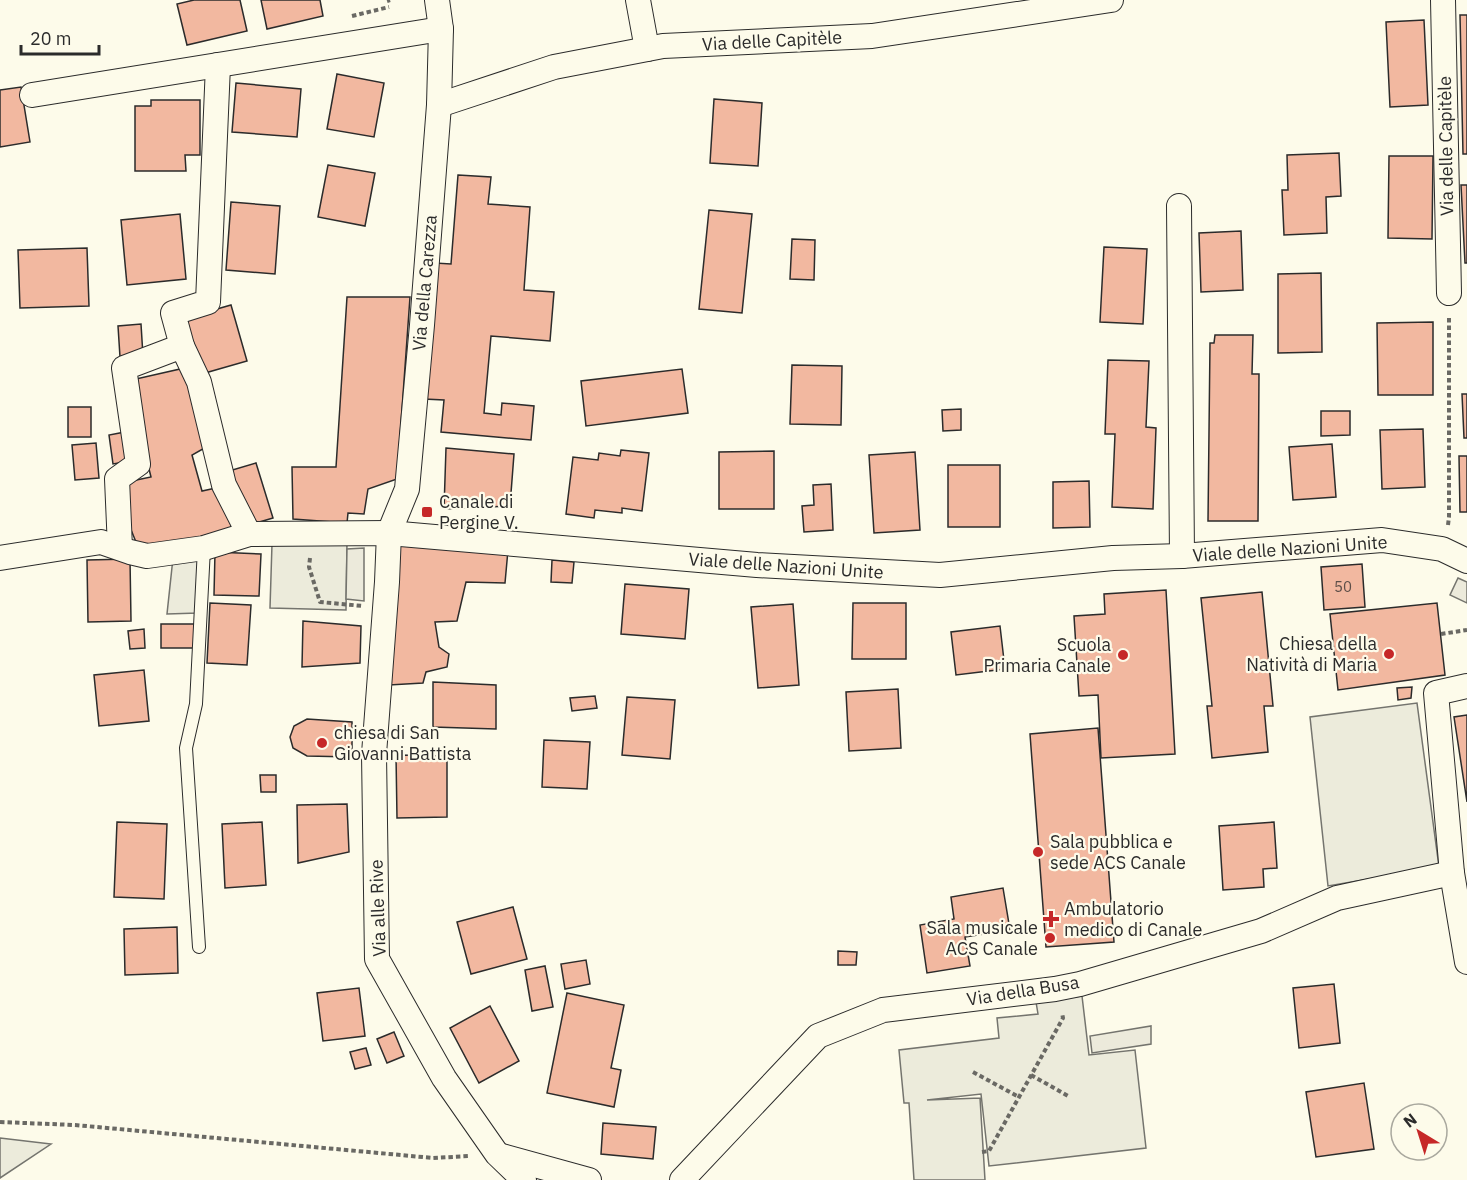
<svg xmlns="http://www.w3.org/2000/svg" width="1467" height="1180" viewBox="0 0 1467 1180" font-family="'IBM Plex Sans',sans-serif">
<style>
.green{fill:#ecebdb;stroke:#74746e;stroke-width:1.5}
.parking{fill:#eceadb;stroke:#74746e;stroke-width:1.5}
.building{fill:#f2b8a0;stroke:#2b2b2b;stroke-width:1.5}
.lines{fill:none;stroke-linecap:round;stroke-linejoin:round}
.lane-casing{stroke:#2b2b2b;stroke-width:14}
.street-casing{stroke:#2b2b2b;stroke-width:26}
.path{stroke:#6a6964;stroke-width:4;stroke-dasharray:4.5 3;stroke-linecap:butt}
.lane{stroke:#fdfbea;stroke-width:12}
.street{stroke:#fdfbea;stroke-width:24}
.poi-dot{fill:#c62828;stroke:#fdfbea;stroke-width:2}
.labels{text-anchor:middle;stroke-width:4.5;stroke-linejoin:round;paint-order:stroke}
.number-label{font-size:15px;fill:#5d4e48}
.street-label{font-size:18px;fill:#2b2b2b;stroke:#fdfbea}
.poi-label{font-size:18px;fill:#2b2b2b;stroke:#fdfbea;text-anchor:start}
</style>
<rect width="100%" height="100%" fill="#fdfbea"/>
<g class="green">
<path d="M347,541L346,610L270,608L272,544Z"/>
<path d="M202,557L198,613L167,614L173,558Z"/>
<path d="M1417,703L1439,867L1328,886L1310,717Z"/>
<path d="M1082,996L1089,1055L1135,1050L1146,1148L989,1166L981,1094L927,1100L980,1098L985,1180H914L909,1103H904L899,1050L999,1038L997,1018L1038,1014L1036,1002Z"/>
<path d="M0,1138L51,1144L0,1178Z"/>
</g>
<g class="parking">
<path d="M364,548V601L346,599L347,549Z"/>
<path d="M1458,578L1467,582V603L1450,595Z"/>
<path d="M1151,1026V1044L1092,1053L1090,1036Z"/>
</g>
<g class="building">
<path d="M194,0H240L247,31L187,45L177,4Z"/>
<path d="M261,0H320L323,16L267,29Z"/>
<path d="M1460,15H1467V154H1463Z"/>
<path d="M1424,20L1428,105L1390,107L1386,22Z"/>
<path d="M337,74L384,83L374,137L327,129Z"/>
<path d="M236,83L301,89L297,137L232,132Z"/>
<path d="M21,87L30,142L0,147V90Z"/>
<path d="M714,99L762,103L758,166L710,163Z"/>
<path d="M151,100H200V155H185L186,171H135V106H151Z"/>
<path d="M1339,153L1341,196L1326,197L1327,233L1284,235L1282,190H1288L1287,155Z"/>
<path d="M1389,156H1433L1432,239L1388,238Z"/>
<path d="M328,165L375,173L365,226L318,217Z"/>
<path d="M458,175L491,177L488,204L530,207L524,290L554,292L550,341L491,336L484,413L501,415L502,403L534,406L531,440L441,432L444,400L424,399L435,263L451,264Z"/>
<path d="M1461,185H1467V263H1465Z"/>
<path d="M231,202L280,206L275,274L226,270Z"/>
<path d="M709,210L752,214L742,313L699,309Z"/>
<path d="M180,214L186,279L127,285L121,220Z"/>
<path d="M1241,231L1243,290L1201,292L1199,233Z"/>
<path d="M792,239L815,240L814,280L790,279Z"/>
<path d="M1104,247L1147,249L1143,324L1100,322Z"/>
<path d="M87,248L89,306L20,308L18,250Z"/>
<path d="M1321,273L1322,352L1278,353V274Z"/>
<path d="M347,297H410L397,479L368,489L364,514L348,513L347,523L293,519L292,467H336Z"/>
<path d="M231,305L247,361L198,375L182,319Z"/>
<path d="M1433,322V395H1378L1377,323Z"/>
<path d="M141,324L143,356L120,357L118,326Z"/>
<path d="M1215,335H1253L1252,374H1259L1258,521H1208L1210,343H1214Z"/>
<path d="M1108,360L1149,361L1146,427L1156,428L1153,509L1112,507L1115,434H1105Z"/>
<path d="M792,365L842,366L841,425L790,424Z"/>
<path d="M189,367L208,446L192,455L202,491L220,487L238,526L147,552L138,547L121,505L127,482L151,477L127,381Z"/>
<path d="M682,369L688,413L586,426L581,381Z"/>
<path d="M1462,394H1467V438H1464Z"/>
<rect x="68" y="407" width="23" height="30"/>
<path d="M961,409V430L943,431L942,410Z"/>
<path d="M1321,411H1350V435L1321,436Z"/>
<path d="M1423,429L1425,487L1382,489L1380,430Z"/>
<path d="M125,432L130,461L113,464L109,435Z"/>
<path d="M96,443L99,478L75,480L72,445Z"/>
<path d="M1332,444L1336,497L1293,500L1289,447Z"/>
<path d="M446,448L514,454L510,506L444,509Z"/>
<path d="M621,450L649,453L642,511L622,508V513L595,510L594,518L566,514L573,457L598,460L599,453L620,456Z"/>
<path d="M774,451V509H719V452Z"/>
<path d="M915,452L920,530L874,533L869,455Z"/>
<path d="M1459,456H1467V512H1460Z"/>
<path d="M256,463L273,518L246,526L229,471Z"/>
<rect x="948" y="465" width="52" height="62"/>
<path d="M1089,481L1090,527L1053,528V482Z"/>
<path d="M831,484L833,530L804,532L802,506L814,505L813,485Z"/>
<path d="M396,538L508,550L505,583L466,582L457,621L435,622L439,647L449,654L447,667L426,672L423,683L389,685Z"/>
<path d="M215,552L261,554L259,596L214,595Z"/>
<path d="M130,559L131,621L88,622L87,560Z"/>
<path d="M552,560L574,562L572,583L551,582Z"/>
<path d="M1362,564L1365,607L1324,610L1321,567Z"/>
<path d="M625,584L689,589L685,639L621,634Z"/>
<path d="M1166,590L1175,754L1101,758L1098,695L1079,696L1074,616L1105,614L1104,594Z"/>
<path d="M1262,592L1273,706H1264L1268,752L1212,758L1207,706H1212L1201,598Z"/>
<path d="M210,603L251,605L247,665L207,663Z"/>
<path d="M853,603H906V659H852Z"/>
<path d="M1437,603L1445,675L1338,690L1330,614Z"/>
<path d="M793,604L799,685L758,688L751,607Z"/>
<path d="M303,621L361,626L360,663L302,667Z"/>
<rect x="161" y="624" width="35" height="24"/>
<path d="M1000,626L1005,669L956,675L951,632Z"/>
<path d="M144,629L145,648L130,649L128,631Z"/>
<path d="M144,670L149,721L99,726L94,675Z"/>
<path d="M433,682L496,685V729L433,727Z"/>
<path d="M1412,687L1411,698L1398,700L1397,688Z"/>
<path d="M898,689L901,748L849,751L846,692Z"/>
<path d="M595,696L597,708L572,711L570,698Z"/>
<path d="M627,697L675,700L670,759L622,755Z"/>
<path d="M1467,715V802L1454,717Z"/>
<path d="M307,719L352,722V757L307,756L293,748L290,737L294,726Z"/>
<path d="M1098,728L1114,942L1046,947L1030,734Z"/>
<path d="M544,740L590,742L587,789L542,787Z"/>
<path d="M396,755L447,756V817L397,818Z"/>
<path d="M260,775H276V792H261Z"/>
<path d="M347,804L349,852L298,863L297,805Z"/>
<path d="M117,822L167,824L164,899L114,897Z"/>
<path d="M262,822L266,885L225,888L222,824Z"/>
<path d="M1274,822L1277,868L1263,869L1264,887L1223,890L1219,826Z"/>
<path d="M1003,888L1010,930L965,937L970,966L927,973L920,925L954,919L951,897Z"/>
<path d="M513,907L527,959L471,974L457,922Z"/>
<path d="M177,927L178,973L125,975L124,929Z"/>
<path d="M838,951L857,952L856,965H838Z"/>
<path d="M586,960L590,984L565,989L561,964Z"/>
<path d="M545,966L553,1007L532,1011L525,970Z"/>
<path d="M1334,984L1340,1043L1299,1048L1293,988Z"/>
<path d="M359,988L365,1036L323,1041L317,993Z"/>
<path d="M567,993L624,1005L611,1068L621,1070L614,1107L547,1093Z"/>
<path d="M490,1006L519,1061L479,1083L450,1028Z"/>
<path d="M394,1032L404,1056L387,1063L377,1039Z"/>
<path d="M366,1048L371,1065L355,1069L350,1052Z"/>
<path d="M1364,1083L1374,1149L1316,1157L1306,1092Z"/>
<path d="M603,1123L656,1127L653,1159L601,1154Z"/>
</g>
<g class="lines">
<defs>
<path id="lane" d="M199,947L186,748L196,704L204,548"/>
<g id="street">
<path d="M437,0L441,29L439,105L422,325L407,489L389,533L387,582L374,754L377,959L444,1078L497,1154L524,1180"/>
<path d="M638,0L647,49"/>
<path d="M1443,0L1449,293"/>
<path d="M32,95L441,29"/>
<path d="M439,105L554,67L663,46L872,36L1111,0"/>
<path d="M1179,206L1182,556"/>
<path d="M182,346L199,382L224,485L249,534"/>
<path d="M120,548L117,479L138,464L124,368L182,346L173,313L208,302L218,65"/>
<path d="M0,558L101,542L130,552L147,556L204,548L249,534L389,533L757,565L940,575L1113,558L1182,556L1382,540L1442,549L1467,561"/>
<path d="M1467,686L1436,693L1452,873L1467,962"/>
<path d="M502,1156L589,1180"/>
<path d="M682,1180L818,1036L883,1010L1055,989L1080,984L1261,931L1337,898L1452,873"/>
</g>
</defs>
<use href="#lane" class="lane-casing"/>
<use href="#street" class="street-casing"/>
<g class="path">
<path d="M387,1L390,0"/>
<path d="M352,16L389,7"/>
<path d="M1448,525L1449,517V316"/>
<path d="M310,558L309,567L320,602L363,606"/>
<path d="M1441,634L1467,630"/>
<path d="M973,1072L1019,1097"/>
<path d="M1031,1075L1070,1097"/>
<path d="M0,1122L75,1125L433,1158L470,1156"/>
<path d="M982,1152L989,1151L1063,1018L1062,1013"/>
</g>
<use href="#lane" class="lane"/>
<use href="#street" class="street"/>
</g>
<g class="poi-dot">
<rect x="421" y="506" width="12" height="12" rx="3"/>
<circle cx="1389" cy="654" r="6"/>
<circle cx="1123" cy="655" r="6"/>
<circle cx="322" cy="743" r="6"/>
<circle cx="1038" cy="852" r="6"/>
<path d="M1048 910h6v6h6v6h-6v6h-6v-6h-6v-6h6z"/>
<circle cx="1050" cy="938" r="6"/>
</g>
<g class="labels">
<g class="number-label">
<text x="1343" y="592">50</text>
</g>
<g class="street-label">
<text transform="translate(772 41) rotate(-3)" y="6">Via delle Capitèle</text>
<text transform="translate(1446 146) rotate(-91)" y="6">Via delle Capitèle</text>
<text transform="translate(425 283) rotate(-85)" y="6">Via della Carezza</text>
<text transform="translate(1290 549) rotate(-4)" y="6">Viale delle Nazioni Unite</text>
<text transform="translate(786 566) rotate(4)" y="6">Viale delle Nazioni Unite</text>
<text transform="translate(378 908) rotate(-92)" y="6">Via alle Rive</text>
<text transform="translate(1023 991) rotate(-9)" y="6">Via della Busa</text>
</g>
<g class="poi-label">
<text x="439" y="508">Canale di<tspan x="439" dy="21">Pergine V.</tspan></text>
<text x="1377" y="650" text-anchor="end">Chiesa della<tspan x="1377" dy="21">Natività di Maria</tspan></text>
<text x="1111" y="651" text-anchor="end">Scuola<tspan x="1111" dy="21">Primaria Canale</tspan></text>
<text x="334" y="739">chiesa di San<tspan x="334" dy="21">Giovanni Battista</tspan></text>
<text x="1050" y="848">Sala pubblica e<tspan x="1050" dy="21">sede ACS Canale</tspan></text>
<text x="1064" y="915">Ambulatorio<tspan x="1064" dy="21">medico di Canale</tspan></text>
<text x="1038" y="934" text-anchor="end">Sala musicale<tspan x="1038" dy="21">ACS Canale</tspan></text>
</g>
</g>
<g transform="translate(1419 1132) rotate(322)"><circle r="28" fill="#fdfbea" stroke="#a9a89e" stroke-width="1.5"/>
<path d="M0-4.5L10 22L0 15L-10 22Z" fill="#c62828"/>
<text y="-9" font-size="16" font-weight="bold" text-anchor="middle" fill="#2b2b2b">N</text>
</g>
<path d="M21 45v9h78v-9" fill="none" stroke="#2b2b2b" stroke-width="3"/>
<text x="30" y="45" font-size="18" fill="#2b2b2b" stroke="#fdfbea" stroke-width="4.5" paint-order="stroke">20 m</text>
</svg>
